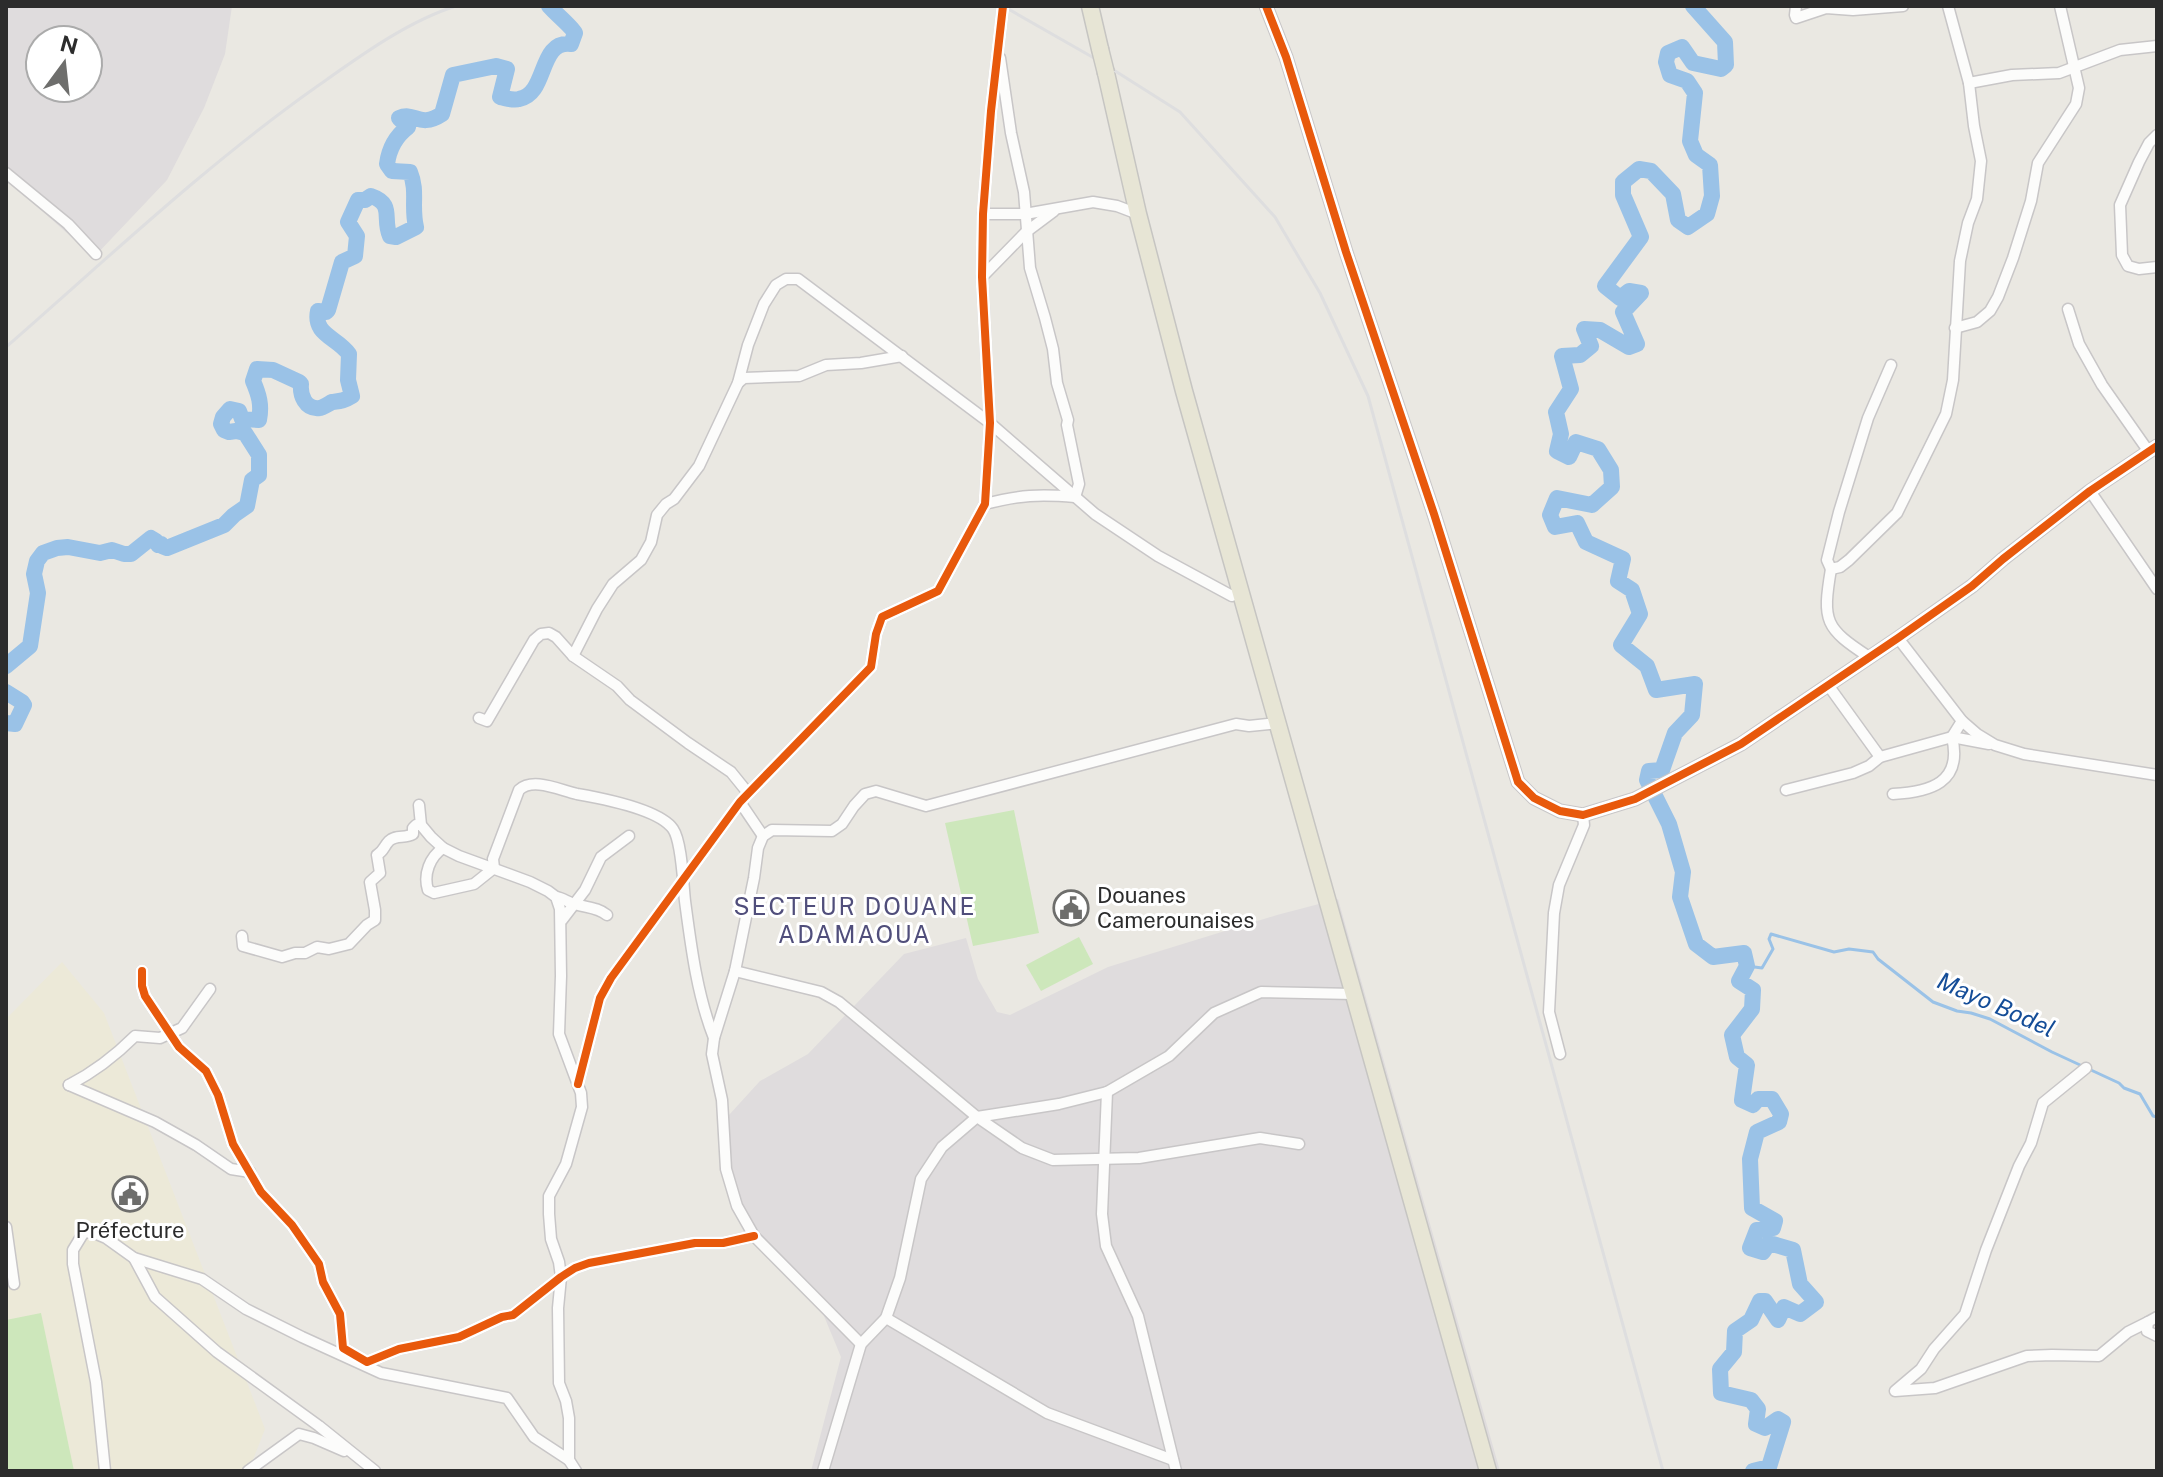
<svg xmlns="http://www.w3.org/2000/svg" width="2163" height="1477" viewBox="0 0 2163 1477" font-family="'Public Sans',sans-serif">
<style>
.industrial{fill:#dfdcdd;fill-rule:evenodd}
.education{fill:#ece9d8}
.pitch{fill:#cde7bb}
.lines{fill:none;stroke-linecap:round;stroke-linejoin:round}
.stream{stroke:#9ac2e7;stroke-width:3}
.river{stroke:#9ac2e7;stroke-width:16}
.minor-casing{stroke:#c8c6c7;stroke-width:13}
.tertiary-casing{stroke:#c8c6c7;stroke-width:15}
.primary-casing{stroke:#c6c5c2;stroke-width:19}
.minor{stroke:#fcfcfb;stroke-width:10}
.tertiary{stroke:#fcfcfb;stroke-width:12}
.primary{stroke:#e7e5d5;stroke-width:16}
.rail{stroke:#dededf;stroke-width:3}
.primary-bridge-casing{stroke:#c6c5c2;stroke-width:19;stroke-linecap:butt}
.primary-bridge{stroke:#e7e5d5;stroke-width:16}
.cycleway-casing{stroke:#fff;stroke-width:13}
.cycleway{stroke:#e8590c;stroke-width:8}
.labels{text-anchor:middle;stroke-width:6;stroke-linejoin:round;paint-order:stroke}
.poi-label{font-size:22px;fill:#2c2c2c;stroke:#fff;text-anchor:start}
.neighbourhood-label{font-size:24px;letter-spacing:2px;fill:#504e7b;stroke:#fff}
.water-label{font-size:24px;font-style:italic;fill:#144d98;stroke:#fff}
</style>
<rect width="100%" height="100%" fill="#eae8e2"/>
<g class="industrial">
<path d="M6,6H232L225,54L204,108L167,180L94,257L6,179ZM40,40H88V88H40Z"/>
<path d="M1338,899L1500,1471H811L841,1357L819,1304L753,1241L724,1171L729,1115L760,1081L808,1054L904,954L966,938L978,979L997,1012L1010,1015L1108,967L1277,915Z"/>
</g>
<path class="education" d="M62,962L104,1013L265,1429L249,1470L6,1471V1019Z"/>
<g class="pitch">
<path d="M1014,810L1039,933L973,946L945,823Z"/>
<path d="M1079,937L1093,964L1041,991L1026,965Z"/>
<path d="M41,1313L74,1471H6V1320Z"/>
</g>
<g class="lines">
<path class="stream" d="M1747,966L1762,968L1773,949L1769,939L1771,934L1834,952L1849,949L1873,952L1878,959L1933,1002L1957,1011L1971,1013L1990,1019L2052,1052L2119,1083L2124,1088L2140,1094L2153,1116L2157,1117"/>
<g class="river">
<path d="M1693,6L1725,42L1726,65L1721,69L1693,63L1682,47L1668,53L1666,62L1670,75L1687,81L1695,93L1690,141L1696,155L1710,165L1712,196L1707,214L1688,227L1678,220L1673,194L1651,171L1639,169L1623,182V195L1641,237L1605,286L1620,298L1629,291L1641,293L1623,312L1637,344L1629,347L1600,330L1584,329L1591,346L1580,355L1562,356L1571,389L1556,412L1561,434L1557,451L1569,457L1576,442L1598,449L1611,470L1612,487L1592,505L1557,498L1550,515L1555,527L1577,523L1586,542L1623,559L1618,581L1632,590L1640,614L1621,645L1647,666L1656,690L1695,684L1692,715L1675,733L1662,770L1649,771L1647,780L1669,824L1683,872L1680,897L1696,944L1713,957L1744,953L1747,966L1739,981L1753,990L1752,1009L1732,1035L1737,1057L1747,1065L1742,1100L1753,1105L1758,1099H1772L1781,1114L1779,1122L1757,1132L1750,1159L1752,1208L1775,1221L1773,1228L1757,1230L1750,1248L1763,1252L1769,1243L1793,1250L1800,1284L1816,1302L1800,1314L1784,1307L1778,1320L1765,1301H1760L1751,1320L1735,1331L1734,1352L1720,1369L1721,1393L1751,1400L1758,1409L1756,1424L1765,1428L1778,1419L1783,1422L1769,1467L1753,1471"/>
<path d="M6,666L30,646L38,593L34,574L37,561L43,553L57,548L68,547L100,553L112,550L124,554H131L151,538L156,541L158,545L161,544L162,546L167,548L224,525L234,515L247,506L252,480L259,475V455L245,433L236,431L229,432L224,430L221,424L223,417L230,409L239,411L242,419L259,420C262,405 259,395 253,381L257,369L273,370L299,382L301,384C300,395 305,410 320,408C322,408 330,403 332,402C340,401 344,401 352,396L348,380L349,354C337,337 313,335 318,311L326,312L328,310L342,262L355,256L357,236L348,222L358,200H365L371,196C395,204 382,219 390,236L396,237L416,227C411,206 418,191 410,172L392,171L387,164C389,149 396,136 408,127L399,118C415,111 419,129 442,114L453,75L496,66L507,69L500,97C506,98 513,101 519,99C548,94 538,40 571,44L575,33C572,27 555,13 549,6"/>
<path d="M6,692L22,702L24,705L15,724L6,723"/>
</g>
<defs>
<g id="minor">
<path d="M1796,6L1795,15L1796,18L1826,8L1853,10L1903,6"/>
<path d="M1969,83L2012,75L2059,73L2120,50L2157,46"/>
<path d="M2157,135L2149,143L2139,162L2120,205L2122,255L2128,266L2139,269L2157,267"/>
<path d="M6,173L68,224L96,254"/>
<path d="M983,214H1025L1093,202L1117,206L1138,214"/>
<path d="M982,277L1026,232L1054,211"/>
<path d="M2068,309L2079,344L2102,385L2149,452"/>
<path d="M1955,328L1977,322L1990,311L1998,297L2013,258L2031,201L2038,163L2076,104L2079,88L2060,6"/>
<path d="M1891,365L1868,418L1839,512L1827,560L1831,569L1840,567L1849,560L1897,513L1946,414L1953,380L1960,261L1968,223L1977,199L1981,161L1974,126L1969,83L1948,6"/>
<path d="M738,383L744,378L799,376L826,365L861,363L902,356"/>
<path d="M2090,491L2157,589"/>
<path d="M985,504C1020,495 1039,494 1075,497L1079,484L1067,425L1068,420L1057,383L1053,349L1045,318L1030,268L1024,192L1011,133L1000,58"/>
<path d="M1831,569C1822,622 1825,628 1869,657"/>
<path d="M1898,638L1962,721L1977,734L1995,745L2024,754L2157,775"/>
<path d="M573,656L597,609L613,584L641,560L651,542L657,515L666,504L674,499L699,466L738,383L748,345L764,304L776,285L786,279H798L990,423L1095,514L1158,556L1232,596"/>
<path d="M1828,685L1880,757"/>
<path d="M479,718L487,721L534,640L541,634L549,633L556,637L573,656L617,686L630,700L688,743L731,772L748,793"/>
<path d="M1786,790L1853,773L1869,766L1880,757L1952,737L1989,744"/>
<path d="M1893,794C1930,792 1963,783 1952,737L1962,721"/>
<path d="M740,802L763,836"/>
<path d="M419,805L421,825L431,837L443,848L459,856L530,882L548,891L556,897L560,909L561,976L559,1034L581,1093L582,1107L566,1164L549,1196V1214L551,1239L559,1262L561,1277L558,1308L559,1383L566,1401L569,1418V1460L576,1471"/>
<path d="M443,848C430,857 423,874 428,890L434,893L474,884L494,868L493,859L519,790C533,777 559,790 577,794C600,798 659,809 673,829C682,842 683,884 685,901C691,946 697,995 714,1038"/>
<path d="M556,897C563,898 569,903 575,904C587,908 597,907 607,915"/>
<path d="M562,920L585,890L601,857L629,836"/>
<path d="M242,936L243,946L282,957L295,953H305L317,947L329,949L349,944L367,925L375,920V910L370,882L380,873L377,855C384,851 384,846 389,841C396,834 405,839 413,834V828L416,825H421"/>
<path d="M142,971V986L145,996L179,1047L206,1071L218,1095L233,1144L261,1192L292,1225L319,1264L323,1282L340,1314L343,1348L367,1362L399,1349L459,1337L502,1317L513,1315L561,1277L575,1268L589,1263L695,1243H723L754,1236"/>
<path d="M735,971L821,992L839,1002L977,1117L1022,1148L1053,1160L1139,1158L1260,1138L1299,1144"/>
<path d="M1560,1054L1549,1012L1554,913L1559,885L1584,825L1583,815"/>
<path d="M2086,1068L2043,1103L2031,1143L2019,1166L1986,1250L1965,1314L1934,1349L1921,1369L1895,1391L1935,1388L2027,1356L2052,1355L2099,1356L2128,1332L2148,1322"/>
<path d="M578,1084L600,998L611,978L740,802L871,667L876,634L882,617L938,591L985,504L990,423L982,277L983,214L991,111L1003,6"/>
<path d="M69,1085L155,1122L196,1145L231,1169L250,1172"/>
<path d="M69,1085C94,1072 115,1056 135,1036L160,1038L182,1028L210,989"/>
<path d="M1107,1092L1102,1214L1106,1246L1138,1316L1176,1471"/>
<path d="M6,1227L14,1284"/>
<path d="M134,1258L155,1297L217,1352L319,1426L375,1471"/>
<path d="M2157,1317L2148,1322L2147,1331L2157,1336"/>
<path d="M886,1318L1047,1413L1173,1460"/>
<path d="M861,1344L754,1236L737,1206L726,1169L722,1100L712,1054L714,1038L735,971L754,878L758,848L763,836L772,830L832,831L842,824L854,806L865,794L876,791L926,806L1236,724L1249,726L1278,723"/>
<path d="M105,1471L96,1382L73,1264V1250L84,1232L94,1233L106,1238L134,1258L202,1279L246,1309L302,1337L381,1373L507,1398L534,1437L569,1460"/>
<path d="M248,1471L299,1434L314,1438L344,1451"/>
<path d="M823,1471L861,1344L886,1318L900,1278L921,1179L942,1147L977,1117L1059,1104L1107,1092L1169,1056L1214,1013L1261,992L1354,994"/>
</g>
<path id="tertiary" d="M1266,6L1286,57L1346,252L1434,514L1518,782L1534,798L1560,811L1583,815L1635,799L1741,744L1898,638L1972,586L2003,559L2090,491L2157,446"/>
<g id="primary">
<path d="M1090,6L1100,49"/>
<path d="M1106,73L1138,214L1184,391L1488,1471"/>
</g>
</defs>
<use href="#minor" class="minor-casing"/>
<use href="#tertiary" class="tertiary-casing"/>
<use href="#primary" class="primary-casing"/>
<use href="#minor" class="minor"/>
<use href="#tertiary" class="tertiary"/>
<use href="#primary" class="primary"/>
<g class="rail">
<path d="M1003,6L1101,62L1180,112L1275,217L1320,293L1368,396L1663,1471"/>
<path d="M6,347C108,258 208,163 319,85C360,56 408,21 456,6"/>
</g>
<defs>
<path id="primary-bridge" d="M1100,49L1106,73"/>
</defs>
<use href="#primary-bridge" class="primary-bridge-casing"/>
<use href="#primary-bridge" class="primary-bridge"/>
<defs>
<g id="cycleway">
<path d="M1266,6L1286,57L1346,252L1434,514L1518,782L1534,798L1560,811L1583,815L1635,799L1741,744L1898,638L1972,586L2003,559L2090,491L2157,446"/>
<path d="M142,971V986L145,996L179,1047L206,1071L218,1095L233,1144L261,1192L292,1225L319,1264L323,1282L340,1314L343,1348L367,1362L399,1349L459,1337L502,1317L513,1315L561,1277L575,1268L589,1263L695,1243H723L754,1236"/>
<path d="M578,1084L600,998L611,978L740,802L871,667L876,634L882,617L938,591L985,504L990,423L982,277L983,214L991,111L1003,6"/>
</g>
</defs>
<use href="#cycleway" class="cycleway-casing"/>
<use href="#cycleway" class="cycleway"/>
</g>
<defs>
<symbol id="civic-ring" viewBox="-11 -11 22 22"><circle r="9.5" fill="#fff" stroke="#6e6e6c" stroke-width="1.5"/><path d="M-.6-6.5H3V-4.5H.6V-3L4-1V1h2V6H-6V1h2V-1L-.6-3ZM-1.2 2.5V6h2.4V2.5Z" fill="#6e6e6c"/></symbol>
</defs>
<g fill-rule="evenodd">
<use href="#civic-ring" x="1051" y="888" width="40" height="40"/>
<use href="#civic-ring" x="110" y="1174" width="40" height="40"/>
</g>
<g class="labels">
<g class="poi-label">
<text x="1097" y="903">Douanes<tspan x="1097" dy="25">Camerounaises</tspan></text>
<text x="130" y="1238" text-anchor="middle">Préfecture</text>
</g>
<g class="neighbourhood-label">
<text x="855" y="915">SECTEUR DOUANE<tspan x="855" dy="28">ADAMAOUA</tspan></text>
</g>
<g class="water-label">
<text transform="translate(1996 1005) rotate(24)" y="8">Mayo Bodel</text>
</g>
</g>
<rect width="2163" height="1477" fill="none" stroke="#2c2c2c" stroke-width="16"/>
<g transform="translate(64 64) rotate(15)"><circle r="38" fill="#ffffff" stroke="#ababab" stroke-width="2"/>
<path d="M0-6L14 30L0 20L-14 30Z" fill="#6e6e6c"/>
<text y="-12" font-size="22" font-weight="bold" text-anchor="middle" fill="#2c2c2c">N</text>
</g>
</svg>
